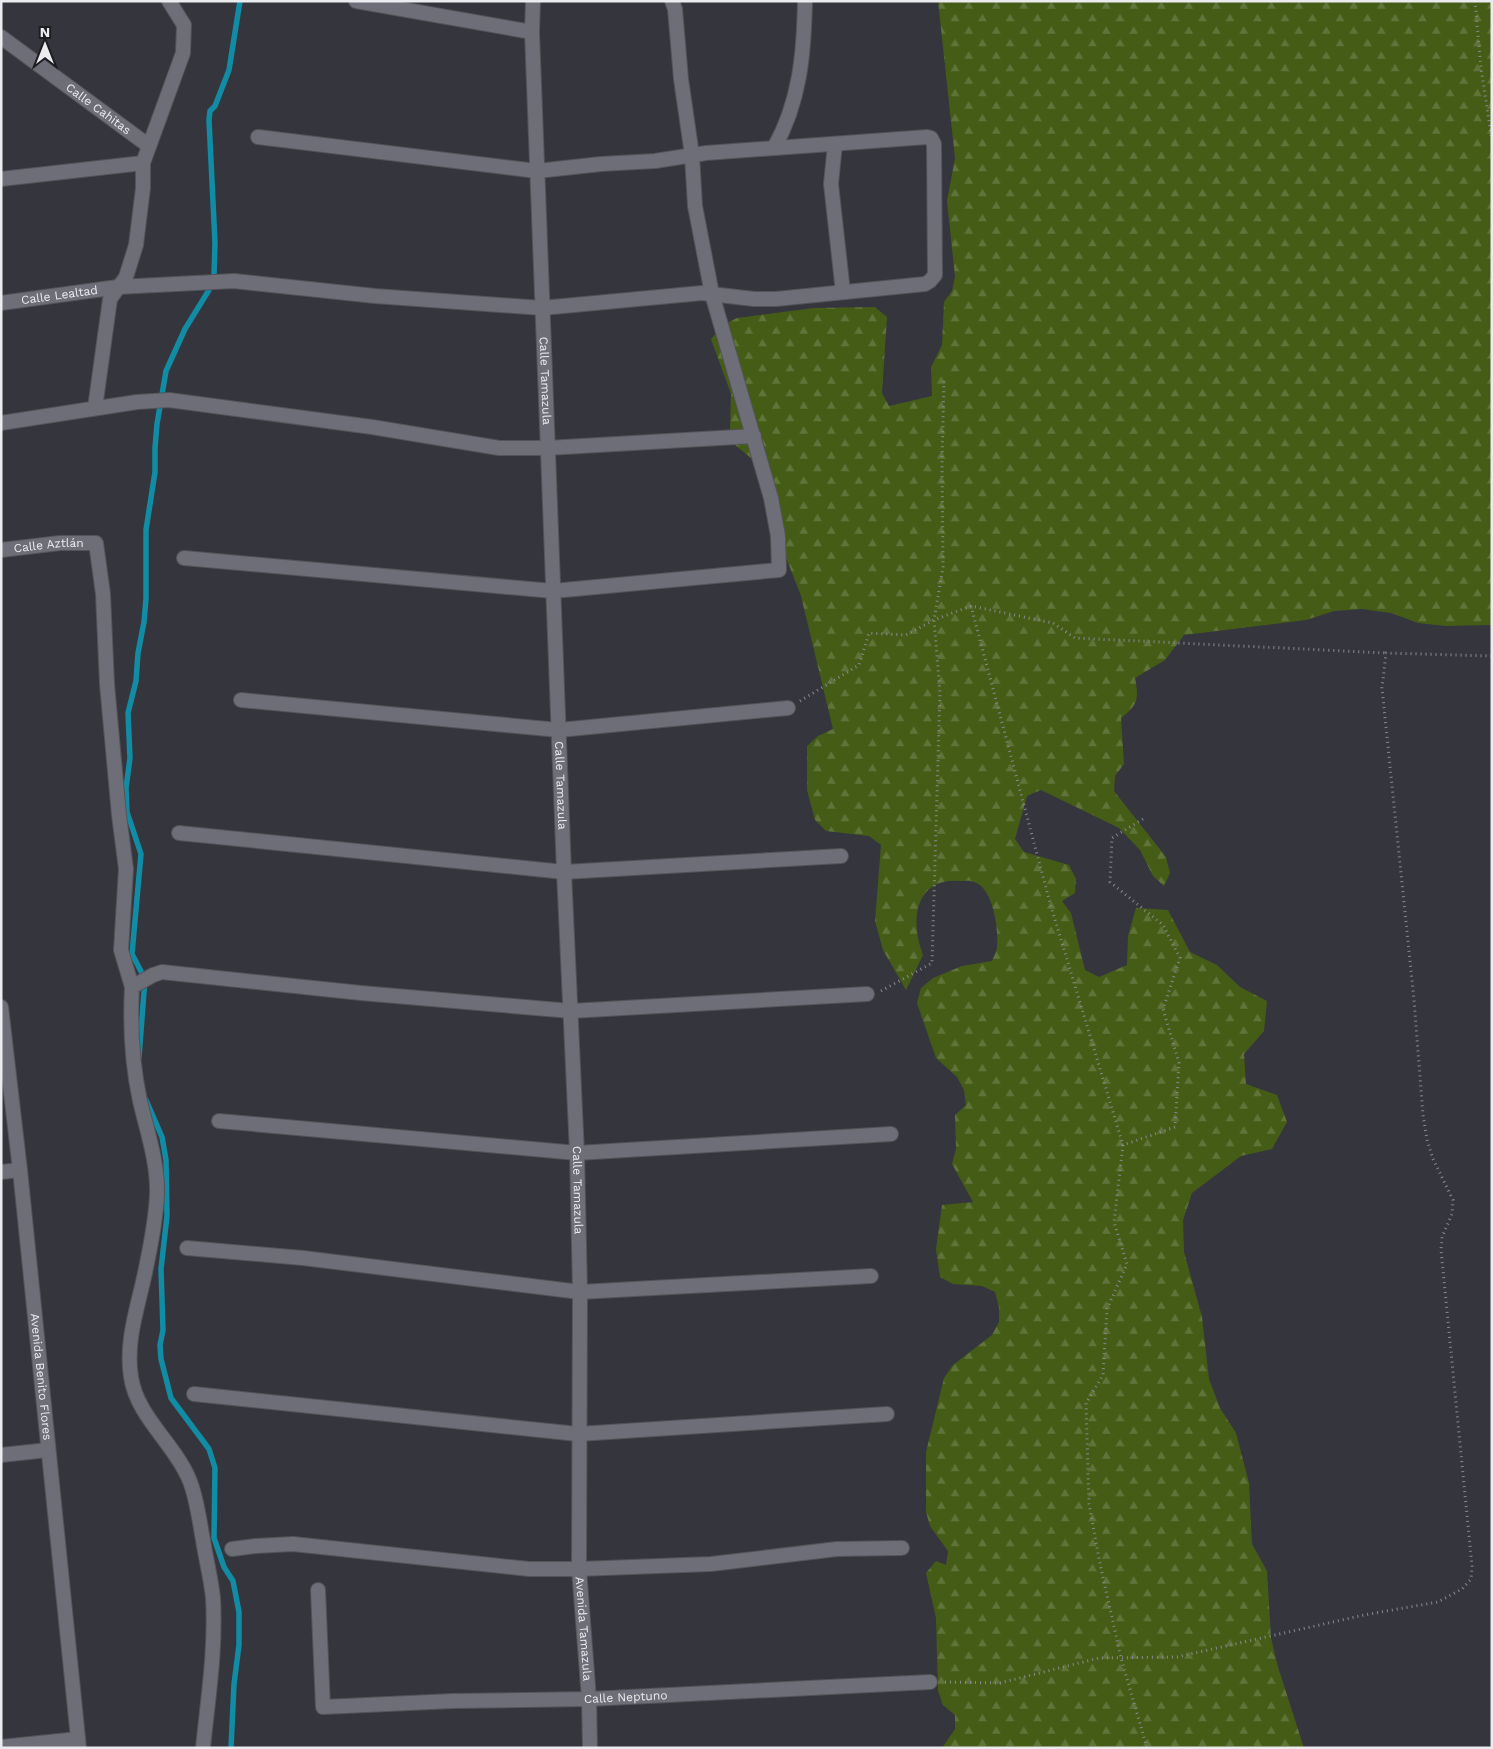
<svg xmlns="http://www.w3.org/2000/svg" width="1493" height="1749" viewBox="0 0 1493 1749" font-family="'Work Sans',sans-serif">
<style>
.forest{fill:url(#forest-firs)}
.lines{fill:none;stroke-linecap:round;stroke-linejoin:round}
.stream{stroke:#118ca4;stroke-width:5.5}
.minor-casing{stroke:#535359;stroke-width:16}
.path{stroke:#898990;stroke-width:3;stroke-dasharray:1 4;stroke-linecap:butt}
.minor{stroke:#6e6e78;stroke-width:14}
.labels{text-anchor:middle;stroke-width:5;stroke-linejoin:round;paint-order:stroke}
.street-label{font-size:12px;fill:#ebebf0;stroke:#1d1d21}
</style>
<defs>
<pattern id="forest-firs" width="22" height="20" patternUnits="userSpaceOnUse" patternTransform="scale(1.25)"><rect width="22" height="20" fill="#455c17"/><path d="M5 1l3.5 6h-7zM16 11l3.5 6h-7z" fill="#607439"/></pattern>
</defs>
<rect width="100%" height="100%" fill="#35353e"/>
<path class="forest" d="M938,1H1492V625L1446,626L1418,623L1391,613L1362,609L1334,611L1306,620L1184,635L1165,660L1135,678C1139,699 1138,705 1121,718L1124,764L1115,776L1114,791L1166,857L1170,873L1164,886L1153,876L1140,850L1119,828L1041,790L1027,796L1015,839L1024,852L1069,865L1076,879L1075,893L1062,901L1071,913L1085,970L1099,977L1127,965L1128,936L1136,908L1168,910L1190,952L1217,965L1240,987L1267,1001L1264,1031L1244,1054L1246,1084L1277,1095L1287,1122L1272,1149L1241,1156L1192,1193L1183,1220L1184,1252L1202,1317L1209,1379L1220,1408L1236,1433L1249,1483L1252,1544L1267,1571L1271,1638L1278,1667L1304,1748H942L955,1729V1715L943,1705L938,1691L936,1618L926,1573L936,1561L946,1565L948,1551L930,1526L926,1512V1452L944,1378L953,1365L992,1335L999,1322V1307L995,1292L982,1286L953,1284L940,1277L936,1249L942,1205L973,1202L952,1164L956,1149L955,1115L966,1105L964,1090L957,1077L936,1058L917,1003L921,988L933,978L962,966L992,961C994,956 997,951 997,947C999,930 993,887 974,882C970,880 964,881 959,881C914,878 910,922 923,955L906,990L883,950L875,921L881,845L869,836L826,831L815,820L807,790V746L818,736L833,729L801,596L785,555L757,463L735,445L730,431L731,394L711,339L723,325L737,318L814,308L875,307L887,317L882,393L889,406L932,396L931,367L942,345L944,302L952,291L955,276L947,201L955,158Z"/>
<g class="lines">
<g class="stream">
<path d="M139,1057L145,979L132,954L141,854L127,812L126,788L130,758L128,713L136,681L138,653L144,622L146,599V530L155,472V448L157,424L166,371L185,329L209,290L214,275L215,243L209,120L210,111L215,106L229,70L240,1"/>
<path d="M146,1100L162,1137L166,1160L167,1216L161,1269L163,1330L160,1345L161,1359L171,1398L209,1449L215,1468L214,1538L224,1567L233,1581L239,1612V1645L234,1684L231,1748"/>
</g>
<defs>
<g id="minor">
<path d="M356,1L532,32"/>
<path id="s1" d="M533,1L532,32L564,872L577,1153L580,1292L579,1569L589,1699L590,1748"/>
<path id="s2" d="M1,37L149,146"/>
<path d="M835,144L831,184L843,292"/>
<path d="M774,148C800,102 804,53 805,1"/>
<path d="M1,179L143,163"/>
<path id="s3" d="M1,303L118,287L234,281L375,296L542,308L702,293L754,299H776L925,284L930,281L935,275L934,144L931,138L927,137L706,153L655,161L601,164L537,171L258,137"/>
<path d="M95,408L110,299L126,277L136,245L143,188V163L183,53L184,25L169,1"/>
<path d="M1,423L137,402L169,400L372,427L499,448H547L754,436"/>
<path id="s4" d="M1,550L60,543H96L103,594L107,684L119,815L126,869L121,950L132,987"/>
<path d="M184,558L553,591L779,570L778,536L771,498L712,294L695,206L692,155L681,79L675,9L672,1"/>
<path d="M241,700L559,730L788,708"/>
<path d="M179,833L564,872L841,856"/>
<path id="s5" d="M1,1007L20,1170L79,1748"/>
<path d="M219,1121L577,1153L891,1134"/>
<path d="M1,1172L20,1170"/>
<path d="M187,1248L303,1258L580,1292L871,1276"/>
<path d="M194,1394L578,1434L887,1414"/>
<path d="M1,1455L48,1450"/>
<path d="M232,1549L256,1546L293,1544L529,1569H579L711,1564L837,1549L902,1548"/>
<path id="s6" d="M318,1590L323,1707L453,1701L589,1699L930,1682"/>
<path d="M1,1747L78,1739"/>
<path d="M203,1748C208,1698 216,1649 213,1598C211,1578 206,1560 203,1540C199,1519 197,1498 189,1479C174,1443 137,1417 131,1377C125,1340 139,1304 146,1268C151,1244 156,1218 157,1194C158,1163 147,1131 140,1101C132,1064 130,1024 132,987L153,975L162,972L361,993L571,1011L867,994"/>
</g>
</defs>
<use href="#minor" class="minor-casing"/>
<g class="path">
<path d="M1475,1L1481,68L1492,141"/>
<path d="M971,606L1050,903L1123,1145"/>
<path d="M800,701L859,665L869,633L906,635L934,620L971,606L1053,623L1075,638L1386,653"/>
<path d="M1143,819L1112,838L1110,882L1163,925L1180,958L1163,1009L1179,1063L1175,1127L1123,1145L1114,1222L1127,1264L1107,1309L1103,1375L1086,1403L1089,1504L1100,1564L1121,1658L1147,1748"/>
<path d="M881,991L932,963L940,692L934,620L943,567L942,460L944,381"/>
<path d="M945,1682L1000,1683L1099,1658L1177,1657L1364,1615L1438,1602L1462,1589L1471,1579L1472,1566L1441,1250L1442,1237L1452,1214L1453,1200L1433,1159L1427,1140L1423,1115L1414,1000L1382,688L1386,653L1492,656"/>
</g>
<use href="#minor" class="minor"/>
</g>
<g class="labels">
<g class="street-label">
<text dy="4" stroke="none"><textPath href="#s2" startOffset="121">Calle Cahitas</textPath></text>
<text dy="4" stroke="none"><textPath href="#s3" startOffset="59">Calle Lealtad</textPath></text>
<text dy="4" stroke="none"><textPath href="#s1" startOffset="380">Calle Tamazula</textPath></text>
<text dy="4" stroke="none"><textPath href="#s4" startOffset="48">Calle Aztlán</textPath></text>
<text dy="4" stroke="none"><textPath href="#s1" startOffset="785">Calle Tamazula</textPath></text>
<text dy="4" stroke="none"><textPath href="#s1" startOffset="1190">Calle Tamazula</textPath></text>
<text dy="4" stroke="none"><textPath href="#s5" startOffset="372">Avenida Benito Flores</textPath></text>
<text dy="4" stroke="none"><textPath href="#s1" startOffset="1629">Avenida Tamazula</textPath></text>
<text dy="4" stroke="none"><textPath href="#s6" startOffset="420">Calle Neptuno</textPath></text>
</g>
</g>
<rect width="1493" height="1749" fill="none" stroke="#ebebf0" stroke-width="5"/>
<g transform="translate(45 45)" stroke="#1d1d21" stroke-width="4" paint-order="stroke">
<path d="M0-4L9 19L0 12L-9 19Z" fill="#ebebf0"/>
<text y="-8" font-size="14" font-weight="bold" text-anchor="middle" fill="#ebebf0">N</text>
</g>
</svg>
